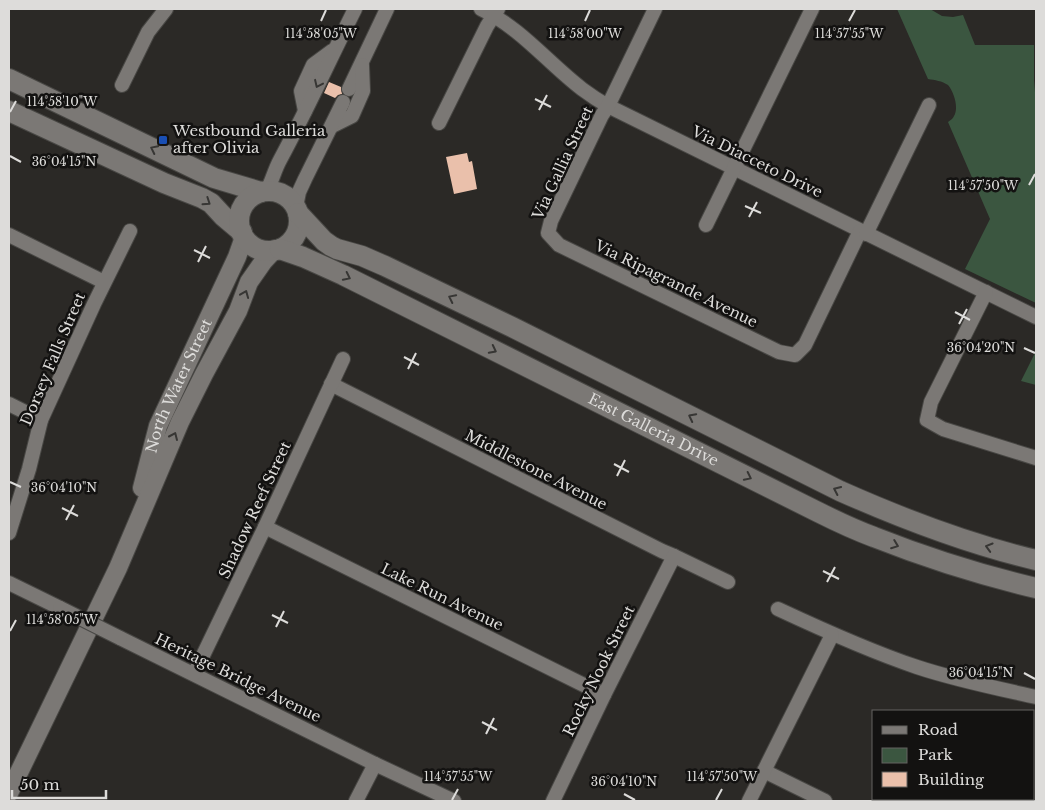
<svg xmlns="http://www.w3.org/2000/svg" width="1045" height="810" viewBox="0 0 1045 810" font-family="'Libre Baskerville',serif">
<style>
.green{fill:#3b5640}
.building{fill:#eac0ab}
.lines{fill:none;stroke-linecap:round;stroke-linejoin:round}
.minor-casing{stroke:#484744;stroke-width:16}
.tertiary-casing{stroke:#484744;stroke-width:20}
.secondary-casing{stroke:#484744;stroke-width:22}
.minor{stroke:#7b7875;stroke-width:14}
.tertiary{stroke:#7b7875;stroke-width:18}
.secondary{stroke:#7b7875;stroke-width:20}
.minor-bridge-casing{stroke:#484744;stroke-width:16;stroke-linecap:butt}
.minor-bridge{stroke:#7b7875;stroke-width:14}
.oneway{stroke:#373634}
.ticks{fill:none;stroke:#dddcda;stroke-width:2}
.transit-dot{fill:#1a4fb4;stroke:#131211;stroke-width:2}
.labels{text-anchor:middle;stroke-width:5;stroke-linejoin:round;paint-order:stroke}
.poi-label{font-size:15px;fill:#dddcda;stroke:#131211;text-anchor:start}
.street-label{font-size:15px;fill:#dddcda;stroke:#131211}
.ticks-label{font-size:12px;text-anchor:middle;fill:#dddcda;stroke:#131211;stroke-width:5;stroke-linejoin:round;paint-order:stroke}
</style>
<rect width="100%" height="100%" fill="#2b2926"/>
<g class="green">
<path d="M897,9H930L942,16L953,17L963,15L975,45H1034V80L1036,104V303L965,269L990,219L948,122C950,120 953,119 954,116C959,108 954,92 948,85C942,81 935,80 928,79Z"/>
<path d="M1036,351V385L1021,381Z"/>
</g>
<g class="building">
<path d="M329,82L341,87L342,94L338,95L335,98L324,93Z"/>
<path d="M467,153L469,162L472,161L477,189L454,194L446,157Z"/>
</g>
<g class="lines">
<defs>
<g id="minor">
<path d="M481,9C521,28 548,63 582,89C590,95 599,101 608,106L1036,317"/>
<path d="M655,9L608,106L602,115L551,221L548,233L559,245L779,352L795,355L805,345L860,231"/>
<path d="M122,85L148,32L166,9"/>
<path d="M349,89L387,9"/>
<path d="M305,111L301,91L313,65L332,51"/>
<path d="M439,123L487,26L498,9"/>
<path d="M332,126L352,116L363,91L362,65"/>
<path d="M266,192C272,182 274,171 280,160C307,110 330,59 355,9"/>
<path d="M296,207L299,192L305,179L343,102"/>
<path d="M706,225L812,9"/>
<path d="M866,234L929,105"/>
<path d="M9,235L104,282"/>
<path d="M986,292L931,402L927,420L943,429L1036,458"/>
<path d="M331,384L662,551L674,556L728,582"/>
<path d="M9,404L41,420"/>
<path d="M265,527L604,695"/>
<path d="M9,533L29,469L41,420L94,304L130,231"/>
<path d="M9,583L60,608"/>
<path d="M778,609C823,630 869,651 917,667C956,680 996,688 1036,697"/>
<path d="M120,638L375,764L454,801"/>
<path d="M194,674L265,527L343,359"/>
<path d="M764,771L825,801"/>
<path d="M356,801L375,764"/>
<path d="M553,801L604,695L674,556"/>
<path d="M749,801L832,635"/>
</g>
<g id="tertiary">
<path id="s1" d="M142,488L158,426L237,257L243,240V234"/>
<path d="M9,793L118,568L180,422L204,374L238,311L249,282L263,262L275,249"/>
</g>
<g id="secondary">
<path d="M9,79L214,178L261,192"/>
<path d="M9,111L164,183L202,198L211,203L223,216L242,232"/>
<circle cx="269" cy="221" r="30"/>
<path d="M298,213L324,241L331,246L337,249L362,256L385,266L512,327L840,491C903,519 968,544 1036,560"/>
<path id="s2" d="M280,249L303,257L343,275L818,512C836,521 855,530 874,537C927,558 981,575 1036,588"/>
</g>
</defs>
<use href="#minor" class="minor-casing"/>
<use href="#tertiary" class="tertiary-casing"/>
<use href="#secondary" class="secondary-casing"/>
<use href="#minor" class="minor"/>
<use href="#tertiary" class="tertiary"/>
<use href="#secondary" class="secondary"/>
<defs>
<path id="minor-bridge" d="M60,608L120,638"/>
</defs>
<use href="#minor-bridge" class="minor-bridge-casing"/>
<use href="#minor-bridge" class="minor-bridge"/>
</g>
<defs><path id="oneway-chevron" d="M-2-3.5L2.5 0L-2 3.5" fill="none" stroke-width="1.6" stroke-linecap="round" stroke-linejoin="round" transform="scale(1.25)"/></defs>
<g class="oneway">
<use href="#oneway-chevron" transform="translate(318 84) rotate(115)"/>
<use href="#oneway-chevron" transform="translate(154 149) rotate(-154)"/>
<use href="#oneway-chevron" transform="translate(207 202) rotate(34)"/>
<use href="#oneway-chevron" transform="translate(347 277) rotate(26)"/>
<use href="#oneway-chevron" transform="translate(245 294) rotate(-68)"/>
<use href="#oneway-chevron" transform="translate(452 298) rotate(-154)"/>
<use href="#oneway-chevron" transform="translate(493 350) rotate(27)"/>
<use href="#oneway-chevron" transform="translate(692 417) rotate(-153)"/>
<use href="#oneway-chevron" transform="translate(174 436) rotate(-66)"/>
<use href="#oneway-chevron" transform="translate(748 477) rotate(26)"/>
<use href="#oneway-chevron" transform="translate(837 490) rotate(-155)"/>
<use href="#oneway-chevron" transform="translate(895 545) rotate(21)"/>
<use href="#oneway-chevron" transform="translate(989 547) rotate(-164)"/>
</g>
<path class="ticks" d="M321,21L326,10M585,21L590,10M849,21L855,10M535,99L551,107M539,110L547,95M10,112L16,101M10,156L21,162M1029,185L1035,174M745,206L761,213M749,217L757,202M194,250L210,258M198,262L206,246M955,312L970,320M959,324L967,309M1024,348L1035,353M404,357L419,365M408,369L416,353M614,464L629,472M617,476L625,460M10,482L21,487M62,508L78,516M66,520L74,505M823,571L839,579M827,582L835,567M272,615L288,623M276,627L284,611M10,631L16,620M1024,673L1035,679M482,722L497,730M486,734L494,718M624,794L635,800M452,800L458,789M716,800L722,789"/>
<rect class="transit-dot" x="158" y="135" width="10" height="10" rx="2.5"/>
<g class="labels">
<g class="poi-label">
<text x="173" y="136">Westbound Galleria<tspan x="173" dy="17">after Olivia</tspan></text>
</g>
<g class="street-label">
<text transform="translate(757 162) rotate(26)" y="5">Via Diacceto Drive</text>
<text transform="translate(563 163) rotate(-65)" y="5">Via Gallia Street</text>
<text transform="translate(676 284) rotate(26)" y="5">Via Ripagrande Avenue</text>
<text transform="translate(53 359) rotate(-67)" y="5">Dorsey Falls Street</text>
<text dy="5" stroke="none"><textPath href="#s1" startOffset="109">North Water Street</textPath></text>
<text dy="5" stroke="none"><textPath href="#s2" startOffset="415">East Galleria Drive</textPath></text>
<text transform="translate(536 470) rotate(27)" y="5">Middlestone Avenue</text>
<text transform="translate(255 510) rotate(-65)" y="5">Shadow Reef Street</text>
<text transform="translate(442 597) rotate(26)" y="5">Lake Run Avenue</text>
<text transform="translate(599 671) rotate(-64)" y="5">Rocky Nook Street</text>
<text transform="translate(238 678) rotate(26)" y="5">Heritage Bridge Avenue</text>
</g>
</g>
<g class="ticks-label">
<text x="321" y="38">114°58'05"W</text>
<text x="585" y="38">114°58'00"W</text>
<text x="849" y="38">114°57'55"W</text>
<text x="62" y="106">114°58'10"W</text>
<text x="64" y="166">36°04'15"N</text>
<text x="983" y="190">114°57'50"W</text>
<text x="981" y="352">36°04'20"N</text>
<text x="64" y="492">36°04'10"N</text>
<text x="62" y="624">114°58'05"W</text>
<text x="981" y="677">36°04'15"N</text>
<text x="458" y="781">114°57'55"W</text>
<text x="722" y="781">114°57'50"W</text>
<text x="624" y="786">36°04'10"N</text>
</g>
<rect width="1045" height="810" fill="none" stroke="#dddcda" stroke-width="20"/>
<rect x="872" y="710" width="162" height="90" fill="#131211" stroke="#646361"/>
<rect x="882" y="726" width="25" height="8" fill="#7b7875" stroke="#646361"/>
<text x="918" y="735" font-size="15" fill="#dddcda">Road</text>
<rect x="882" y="748" width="25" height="15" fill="#3b5640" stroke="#646361"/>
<text x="918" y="760" font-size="15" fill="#dddcda">Park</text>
<rect x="882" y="772" width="25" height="15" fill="#eac0ab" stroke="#646361"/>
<text x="918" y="785" font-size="15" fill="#dddcda">Building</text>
<path d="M12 790v8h94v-8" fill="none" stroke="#dddcda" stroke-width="2.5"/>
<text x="20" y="790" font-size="15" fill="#dddcda" stroke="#131211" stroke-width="4" paint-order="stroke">50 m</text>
</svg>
